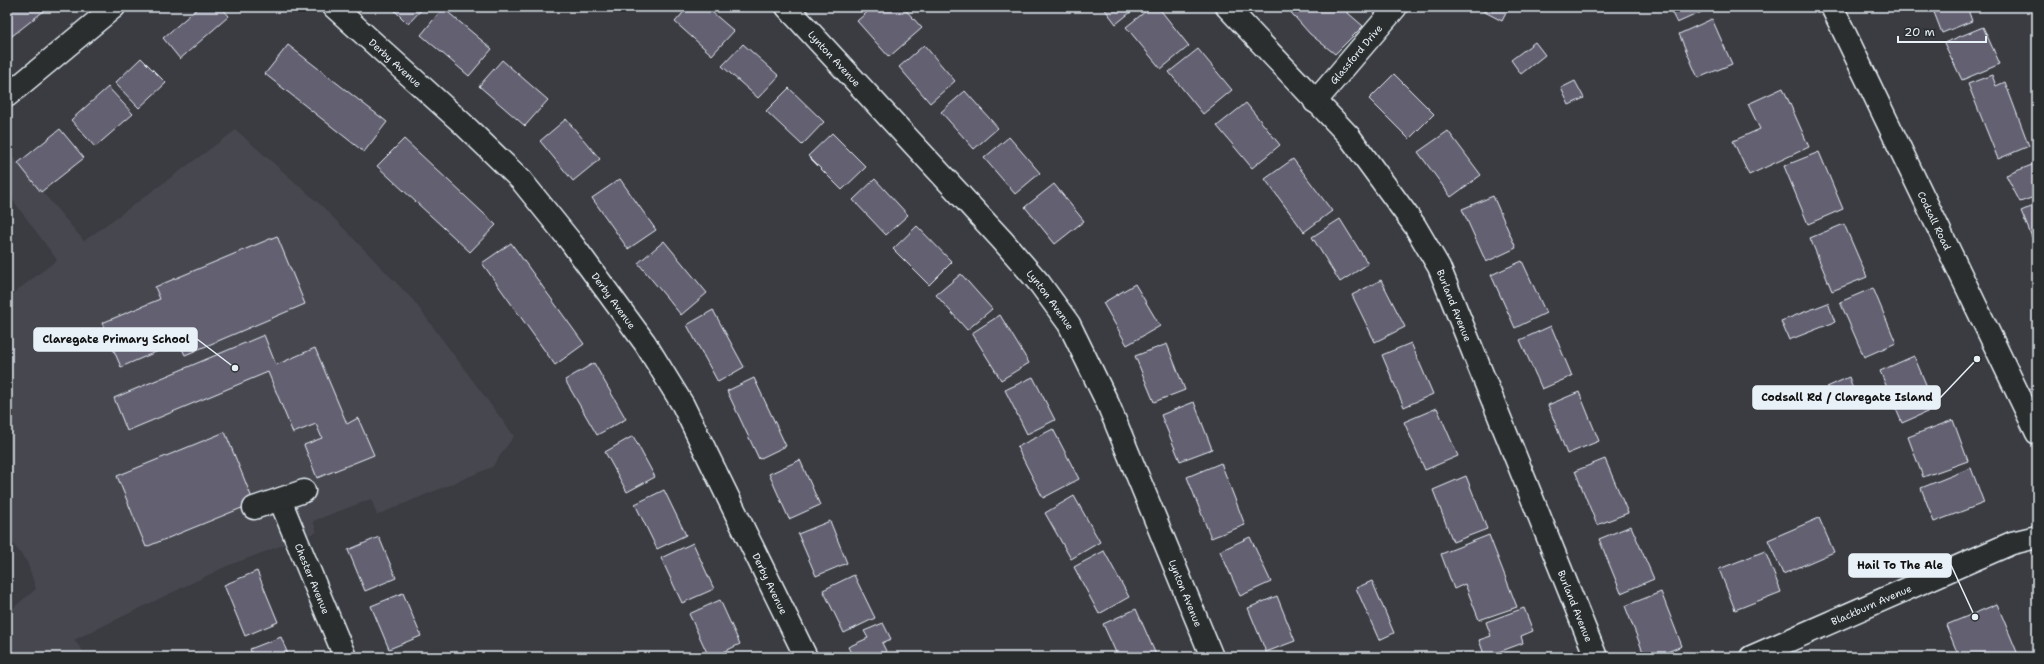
<svg xmlns="http://www.w3.org/2000/svg" width="2044" height="664" viewBox="0 0 2044 664" font-family="'Shantell Sans',sans-serif">
<style>
.built{fill:#474750}
.building{fill:#636072;stroke:#e8f1f8}
.lines{fill:none;stroke-linecap:round;stroke-linejoin:round}
.minor-casing{stroke:#e8f1f8;stroke-width:25}
.minor{stroke:#2a2d2e;stroke-width:22}
.labels{text-anchor:middle;stroke-width:3;stroke-linejoin:round;paint-order:stroke}
.street-label{font-size:10px;fill:#e8f1f8;stroke:#2a2d2e}
.leader{fill:none;stroke:#e8f1f8;stroke-width:1.5}
.callout-dot{fill:#e8f1f8;stroke:#2a2d2e;stroke-width:1.5}
.callout{fill:#e8f1f8;stroke:#e8f1f8;stroke-width:1.5}
.callout-label{font-size:11px;text-anchor:middle;font-weight:bold;fill:#111}
</style>
<rect width="100%" height="100%" fill="#3b3c42"/>
<filter id="ink" filterUnits="userSpaceOnUse"><feTurbulence type="fractalNoise" baseFrequency=".025" numOctaves="2"/><feDisplacementMap in="SourceGraphic" scale="8" xChannelSelector="R" yChannelSelector="G"/><feConvolveMatrix kernelMatrix="1 2 1 2 8 2 1 2 1" color-interpolation-filters="sRGB"/></filter>
<g filter="url(#ink)">
<path class="built" d="M236,130L323,207L413,300L514,436L492,467L377,515L371,499L313,521L317,532L227,566L74,640L88,657H7V613L36,589L27,562L7,536V298L57,260L7,192V150L84,241Z"/>
<g class="building">
<path d="M7,7H42L45,10L7,40Z"/>
<path d="M199,7H221L229,16L180,59L163,38Z"/>
<path d="M391,7H424L408,24Z"/>
<path d="M688,7H706L734,31L712,55L675,22Z"/>
<path d="M873,7H903L922,28L889,57L857,21Z"/>
<path d="M1103,7H1137L1116,24Z"/>
<path d="M1151,7H1158L1189,46L1161,69L1126,27Z"/>
<path d="M1286,7H1341L1363,26L1335,54L1310,34Z"/>
<path d="M1483,7H1509L1502,21L1481,10Z"/>
<path d="M1669,7H1707L1708,9L1677,23Z"/>
<path d="M1932,7H1967L1972,21L1942,33Z"/>
<path d="M443,8L492,49L469,76L421,35Z"/>
<path d="M1712,19L1732,64L1698,78L1679,34Z"/>
<path d="M1983,27L2000,64L1962,80L1944,43Z"/>
<path d="M1535,42L1545,55L1521,74L1511,60Z"/>
<path d="M743,44L779,76L758,98L722,66Z"/>
<path d="M288,45L387,122L364,152L265,74Z"/>
<path d="M924,45L955,81L930,103L899,67Z"/>
<path d="M1198,49L1232,90L1203,114L1169,72Z"/>
<path d="M141,58L166,83L139,108L115,83Z"/>
<path d="M502,60L548,100L525,126L479,86Z"/>
<path d="M1394,74L1434,114L1409,139L1369,99Z"/>
<path d="M1992,75L1996,86L2005,82L2029,146L1998,159L1968,84Z"/>
<path d="M1575,81L1584,98L1569,105L1561,88Z"/>
<path d="M108,87L133,114L95,147L71,120Z"/>
<path d="M789,88L824,122L802,145L766,111Z"/>
<path d="M1783,88L1809,147L1749,175L1733,141L1760,129L1748,104Z"/>
<path d="M965,91L998,128L974,149L941,112Z"/>
<path d="M1246,103L1280,145L1252,168L1217,126Z"/>
<path d="M566,119L600,159L573,181L540,141Z"/>
<path d="M60,129L84,158L41,192L18,163Z"/>
<path d="M1448,131L1481,175L1451,197L1418,152Z"/>
<path d="M832,133L866,167L842,190L808,156Z"/>
<path d="M1009,137L1040,173L1015,194L984,158Z"/>
<path d="M404,139L496,225L470,252L377,166Z"/>
<path d="M1819,152L1843,209L1808,224L1784,166Z"/>
<path d="M1293,159L1332,211L1304,232L1265,179Z"/>
<path d="M2037,163V196L2020,202L2006,175Z"/>
<path d="M620,179L656,230L628,249L592,198Z"/>
<path d="M875,179L908,215L886,235L853,200Z"/>
<path d="M1054,184L1084,221L1055,244L1025,207Z"/>
<path d="M1493,196L1516,248L1486,262L1462,209Z"/>
<path d="M2037,204V249L2021,211Z"/>
<path d="M1340,219L1368,264L1340,282L1312,237Z"/>
<path d="M1844,224L1867,277L1832,291L1810,238Z"/>
<path d="M917,226L952,262L929,285L893,249Z"/>
<path d="M277,236L305,304L185,355L179,342L121,367L102,323L160,299L155,287Z"/>
<path d="M664,241L707,293L681,315L638,263Z"/>
<path d="M511,243L584,344L555,365L482,263Z"/>
<path d="M1522,261L1546,313L1515,328L1491,275Z"/>
<path d="M961,274L992,309L967,330L936,295Z"/>
<path d="M1381,280L1405,327L1375,342L1352,295Z"/>
<path d="M1135,284L1160,326L1127,345L1103,303Z"/>
<path d="M1873,288L1896,343L1864,357L1840,302Z"/>
<path d="M1828,303L1835,322L1789,340L1781,321Z"/>
<path d="M713,310L744,367L718,382L687,325Z"/>
<path d="M1000,315L1029,363L1001,380L972,333Z"/>
<path d="M1551,326L1572,376L1542,389L1520,340Z"/>
<path d="M264,335L276,365L315,348L347,424L358,418L374,455L317,478L304,445L322,438L316,424L293,433L268,372L127,431L114,398Z"/>
<path d="M1411,343L1433,394L1404,407L1382,355Z"/>
<path d="M1167,344L1185,390L1154,402L1135,356Z"/>
<path d="M1914,356L1936,408L1902,423L1880,371Z"/>
<path d="M594,363L626,419L597,435L565,380Z"/>
<path d="M1033,377L1055,420L1027,434L1005,390Z"/>
<path d="M1849,377L1854,391L1833,400L1827,387Z"/>
<path d="M754,378L786,446L759,459L727,391Z"/>
<path d="M1579,392L1599,441L1567,454L1548,405Z"/>
<path d="M1194,402L1212,449L1180,461L1161,415Z"/>
<path d="M1437,408L1458,456L1425,470L1404,422Z"/>
<path d="M1953,420L1968,461L1923,477L1908,437Z"/>
<path d="M1053,429L1079,479L1043,498L1017,447Z"/>
<path d="M225,432L254,503L146,547L117,476Z"/>
<path d="M633,436L655,477L627,492L605,452Z"/>
<path d="M1605,459L1628,513L1597,525L1575,471Z"/>
<path d="M800,460L820,505L789,519L769,474Z"/>
<path d="M1221,463L1245,525L1211,538L1187,477Z"/>
<path d="M1971,468L1984,503L1934,522L1921,488Z"/>
<path d="M1466,476L1487,529L1453,542L1433,490Z"/>
<path d="M664,490L686,535L657,549L635,504Z"/>
<path d="M1074,496L1100,542L1071,559L1045,513Z"/>
<path d="M1819,518L1834,552L1783,574L1768,540Z"/>
<path d="M830,521L847,563L816,576L798,534Z"/>
<path d="M1631,526L1654,579L1621,593L1599,539Z"/>
<path d="M1489,535L1517,607L1479,620L1465,584L1454,589L1441,554Z"/>
<path d="M379,537L396,578L365,591L348,550Z"/>
<path d="M1250,537L1271,582L1240,596L1220,551Z"/>
<path d="M693,543L714,589L682,603L661,558Z"/>
<path d="M1104,551L1129,597L1099,614L1074,567Z"/>
<path d="M1765,551L1781,592L1735,610L1719,569Z"/>
<path d="M257,571L278,622L245,636L224,585Z"/>
<path d="M854,575L875,618L844,633L823,590Z"/>
<path d="M1372,581L1394,633L1379,640L1356,588Z"/>
<path d="M1661,592L1682,646L1655,657H1645L1625,606Z"/>
<path d="M403,593L421,636L389,649L371,606Z"/>
<path d="M1277,596L1295,641L1266,652L1248,608Z"/>
<path d="M720,600L740,644L713,657H709L689,614Z"/>
<path d="M1997,604L2019,657H1959L1946,625Z"/>
<path d="M1524,608L1533,631L1521,636L1523,643L1485,657L1479,640L1491,636L1486,622Z"/>
<path d="M1136,609L1157,657H1118L1103,624Z"/>
<path d="M883,623L891,639L882,643L889,657H853L848,647L868,638L864,631Z"/>
<path d="M281,637L289,657H253L250,649Z"/>
</g>
<g class="lines">
<defs>
<g id="minor">
<path id="s1" d="M334,7L462,123L521,180L571,242L645,343L683,405L806,657"/>
<path id="s2" d="M787,7L1002,240L1040,284L1069,324L1108,404L1212,657"/>
<path id="s3" d="M1227,7L1349,136L1415,226L1439,267L1596,657"/>
<path id="s4" d="M1832,7L2037,433"/>
<path d="M7,96L114,7"/>
<path id="s5" d="M1315,102L1396,7"/>
<path id="s6" d="M280,500L345,657"/>
<path d="M254,508L304,491"/>
<path id="s7" d="M1751,657L2012,543L2037,537"/>
</g>
</defs>
<use href="#minor" class="minor-casing"/>
<use href="#minor" class="minor"/>
</g>
</g>
<g class="labels">
<g class="street-label">
<text dy="4" stroke="none"><textPath href="#s5" startOffset="63">Glassford Drive</textPath></text>
<text dy="4" stroke="none"><textPath href="#s2" startOffset="70">Lynton Avenue</textPath></text>
<text dy="4" stroke="none"><textPath href="#s1" startOffset="83">Derby Avenue</textPath></text>
<text dy="4" stroke="none"><textPath href="#s4" startOffset="237">Codsall Road</textPath></text>
<text dy="4" stroke="none"><textPath href="#s1" startOffset="407">Derby Avenue</textPath></text>
<text dy="4" stroke="none"><textPath href="#s2" startOffset="394">Lynton Avenue</textPath></text>
<text dy="4" stroke="none"><textPath href="#s3" startOffset="378">Burland Avenue</textPath></text>
<text dy="4" stroke="none"><textPath href="#s6" startOffset="85">Chester Avenue</textPath></text>
<text dy="4" stroke="none"><textPath href="#s1" startOffset="731">Derby Avenue</textPath></text>
<text dy="4" stroke="none"><textPath href="#s2" startOffset="718">Lynton Avenue</textPath></text>
<text dy="4" stroke="none"><textPath href="#s7" startOffset="131">Blackburn Avenue</textPath></text>
<text dy="4" stroke="none"><textPath href="#s3" startOffset="702">Burland Avenue</textPath></text>
</g>
</g>
<path class="leader" d="M235 368L197 339M1977 359L1940 398M1975 617L1951 565"/>
<g class="callout-dot">
<circle cx="235" cy="368" r="4"/>
<circle cx="1977" cy="359" r="4"/>
<circle cx="1975" cy="617" r="4"/>
</g>
<g class="callout">
<rect x="34" y="328" width="163" height="23" rx="4"/>
<rect x="1753" y="386" width="187" height="23" rx="4"/>
<rect x="1849" y="554" width="102" height="23" rx="4"/>
</g>
<g class="callout-label">
<text x="116" y="343">Claregate Primary School</text>
<text x="1847" y="401">Codsall Rd / Claregate Island</text>
<text x="1900" y="569">Hail To The Ale</text>
</g>
<rect width="2044" height="664" fill="none" stroke="#2a2d2e" stroke-width="24"/>
<rect x="12" y="12" width="2020" height="640" fill="none" stroke="#e8f1f8" stroke-width="1.5" filter="url(#ink)"/>
<path d="M1898 36v6h88v-6" fill="none" stroke="#e8f1f8" stroke-width="2"/>
<text x="1904" y="36" font-size="12" fill="#e8f1f8" stroke="#2a2d2e" stroke-width="3" paint-order="stroke">20 m</text>
</svg>
